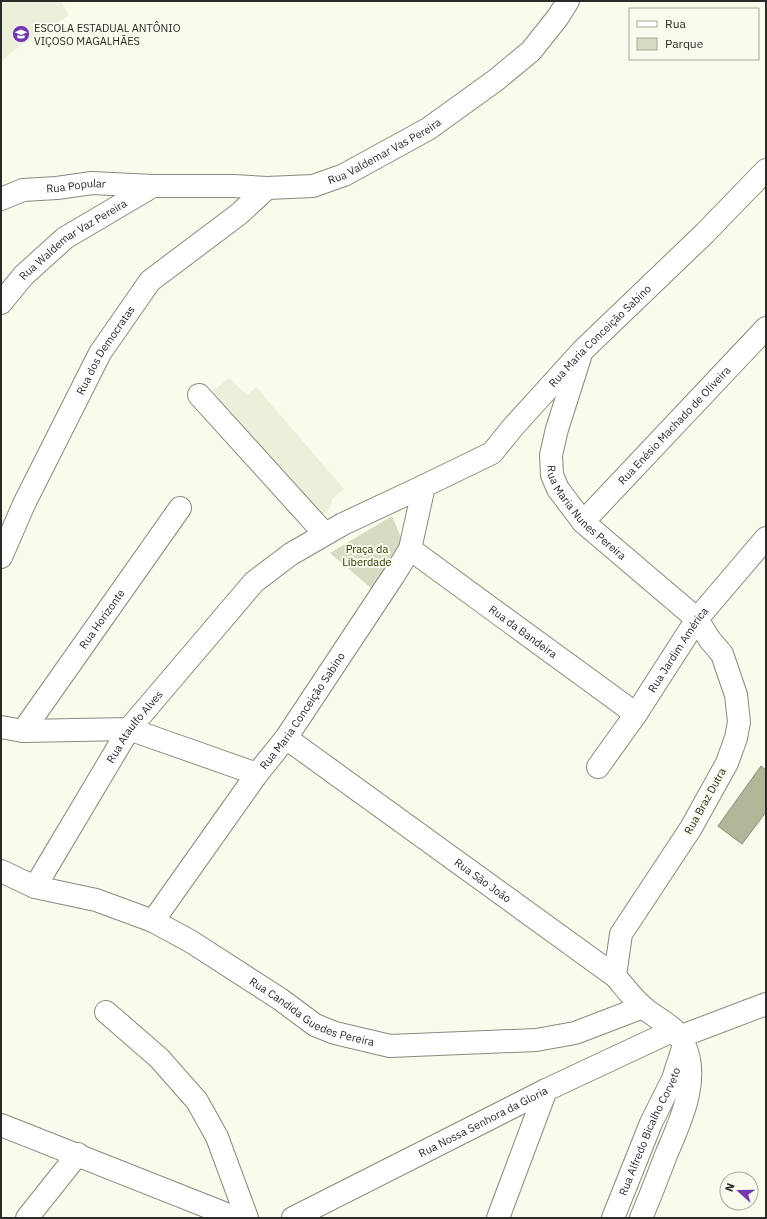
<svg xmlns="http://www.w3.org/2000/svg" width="767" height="1219" viewBox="0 0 767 1219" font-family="'IBM Plex Sans',sans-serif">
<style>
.built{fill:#ecefda}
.green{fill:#d7dbc2}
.water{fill:#b3b799;stroke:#8a8d76}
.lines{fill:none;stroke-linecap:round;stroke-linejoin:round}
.minor-casing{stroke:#888a7d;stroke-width:24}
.minor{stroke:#fff;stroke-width:22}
.labels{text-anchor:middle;stroke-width:4;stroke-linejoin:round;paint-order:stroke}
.poi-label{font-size:11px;fill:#2a2b26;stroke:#f9fbed;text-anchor:start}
.street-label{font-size:11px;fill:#2a2b26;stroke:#f9fbed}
.park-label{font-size:11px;fill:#303300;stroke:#f9fbed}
</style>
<rect width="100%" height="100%" fill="#f9fbed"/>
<g class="built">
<path d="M1,1H61L69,15L11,52L1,62Z"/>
<path d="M229,378L247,395L256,387L344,489L332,499L330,508L325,512L319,514L211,393Z"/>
</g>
<path class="green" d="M392,516L403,543L371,588L330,553Z"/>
<path class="water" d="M761,766L766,770V812L742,844L718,826Z"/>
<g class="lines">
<defs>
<g id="minor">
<path id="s1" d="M1,199L23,190L57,188L92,183L153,186H233L267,188L313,186L344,175L428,129L496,80L531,51L558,17L568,1"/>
<path id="s2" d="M1,303L24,275L65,238L153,186"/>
<path id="s3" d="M580,357L557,429L551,455L552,475L558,489L583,522L697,619L710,640L722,654L736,695L739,722L736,738L727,763L691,828L621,934L615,976"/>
<path d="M199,395L325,534"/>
<path id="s4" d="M583,522L766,328"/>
<path id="s5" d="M410,549L636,714"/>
<path id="s6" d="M1,557L24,504L100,353L150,281L239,214L267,188"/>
<path d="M1,727L23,731L129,729L257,774"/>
<path id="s7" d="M23,731L180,508"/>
<path id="s8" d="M286,738L615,976C624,986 633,999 644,1008C657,1019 677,1027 684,1044C701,1080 680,1122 666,1155C658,1176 650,1197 641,1218"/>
<path id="s9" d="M598,767L636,714L697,619L766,538"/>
<path id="s10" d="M1,871L35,887L96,900L153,921L190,941L280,999L315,1025L335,1033L390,1046L536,1040L575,1033L643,1007"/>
<path id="s11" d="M35,887L129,729L254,582L291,554L343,524L424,486"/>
<path id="s12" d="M153,921L257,774L286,738L394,575L410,549L424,486L492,453L513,427L582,351L705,233L766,170"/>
<path d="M106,1012L159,1058L197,1101L217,1137L247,1218"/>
<path d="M679,1037L766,1004"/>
<path d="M1,1125L236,1218"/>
<path d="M27,1218L78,1154"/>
<path id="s13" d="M293,1218L546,1090L674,1030"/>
<path d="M498,1218L546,1090"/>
<path id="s14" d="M613,1218L651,1123L673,1079L684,1045"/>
</g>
</defs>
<use href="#minor" class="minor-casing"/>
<use href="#minor" class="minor"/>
</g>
<defs>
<symbol id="school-disc" viewBox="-11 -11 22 22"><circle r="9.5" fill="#7438ae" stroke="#f9fbed"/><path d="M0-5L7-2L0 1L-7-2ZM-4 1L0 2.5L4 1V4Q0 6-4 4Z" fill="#fff"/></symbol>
</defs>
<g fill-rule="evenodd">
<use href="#school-disc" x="11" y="24" width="20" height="20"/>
</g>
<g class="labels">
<g class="poi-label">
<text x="34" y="32">ESCOLA ESTADUAL ANTÔNIO<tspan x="34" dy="13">VIÇOSO MAGALHÃES</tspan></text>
</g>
<g class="street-label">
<text dy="4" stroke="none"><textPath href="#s1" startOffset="394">Rua Valdemar Vas Pereira</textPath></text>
<text dy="4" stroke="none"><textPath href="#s1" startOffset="77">Rua Popular</textPath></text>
<text dy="4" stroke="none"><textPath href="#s2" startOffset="97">Rua Waldemar Vaz Pereira</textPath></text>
<text dy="4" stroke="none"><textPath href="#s12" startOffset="752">Rua Maria Conceição Sabino</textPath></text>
<text dy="4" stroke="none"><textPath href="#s6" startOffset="232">Rua dos Democratas</textPath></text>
<text dy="4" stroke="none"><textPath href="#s4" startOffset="133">Rua Enésio Machado de Oliveira</textPath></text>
<text dy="4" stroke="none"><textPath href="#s3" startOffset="173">Rua Maria Nunes Pereira</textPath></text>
<text dy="4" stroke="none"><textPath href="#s7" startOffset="137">Rua Horizonte</textPath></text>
<text dy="4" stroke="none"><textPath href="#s5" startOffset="140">Rua da Bandeira</textPath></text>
<text dy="4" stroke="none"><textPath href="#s9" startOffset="142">Rua Jardim América</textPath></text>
<text dy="4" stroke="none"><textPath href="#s12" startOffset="258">Rua Maria Conceição Sabino</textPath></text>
<text dy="4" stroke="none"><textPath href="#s11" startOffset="189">Rua Ataulfo Alves</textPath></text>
<text transform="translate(705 801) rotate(-61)" y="4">Rua Braz Dutra</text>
<text dy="4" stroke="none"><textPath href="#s8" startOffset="243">Rua São João</textPath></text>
<text dy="4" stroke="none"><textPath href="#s10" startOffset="345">Rua Candida Guedes Pereira</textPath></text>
<text dy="4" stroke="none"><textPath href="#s13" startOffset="213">Rua Nossa Senhora da Gloria</textPath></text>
<text dy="4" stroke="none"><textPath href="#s14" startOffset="94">Rua Alfredo Bicalho Corveto</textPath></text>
</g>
<g class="park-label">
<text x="367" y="553">Praça da<tspan x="367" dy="13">Liberdade</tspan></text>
</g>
</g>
<rect width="767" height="1219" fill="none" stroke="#2a2b26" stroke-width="4"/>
<rect x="629" y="8" width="130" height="52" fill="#f9fbed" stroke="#a6a89d"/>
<rect x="637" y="21" width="20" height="6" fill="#ffffff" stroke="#a6a89d"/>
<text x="665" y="28" font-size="12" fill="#2a2b26">Rua</text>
<rect x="637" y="38" width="20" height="12" fill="#d7dbc2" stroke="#a6a89d"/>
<text x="665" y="48" font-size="12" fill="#2a2b26">Parque</text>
<g transform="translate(739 1191) rotate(291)"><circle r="19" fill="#f9fbed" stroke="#a6a89d"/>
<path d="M0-3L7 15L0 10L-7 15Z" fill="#7438ae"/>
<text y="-6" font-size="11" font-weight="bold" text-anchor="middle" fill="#2a2b26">N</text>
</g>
</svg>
